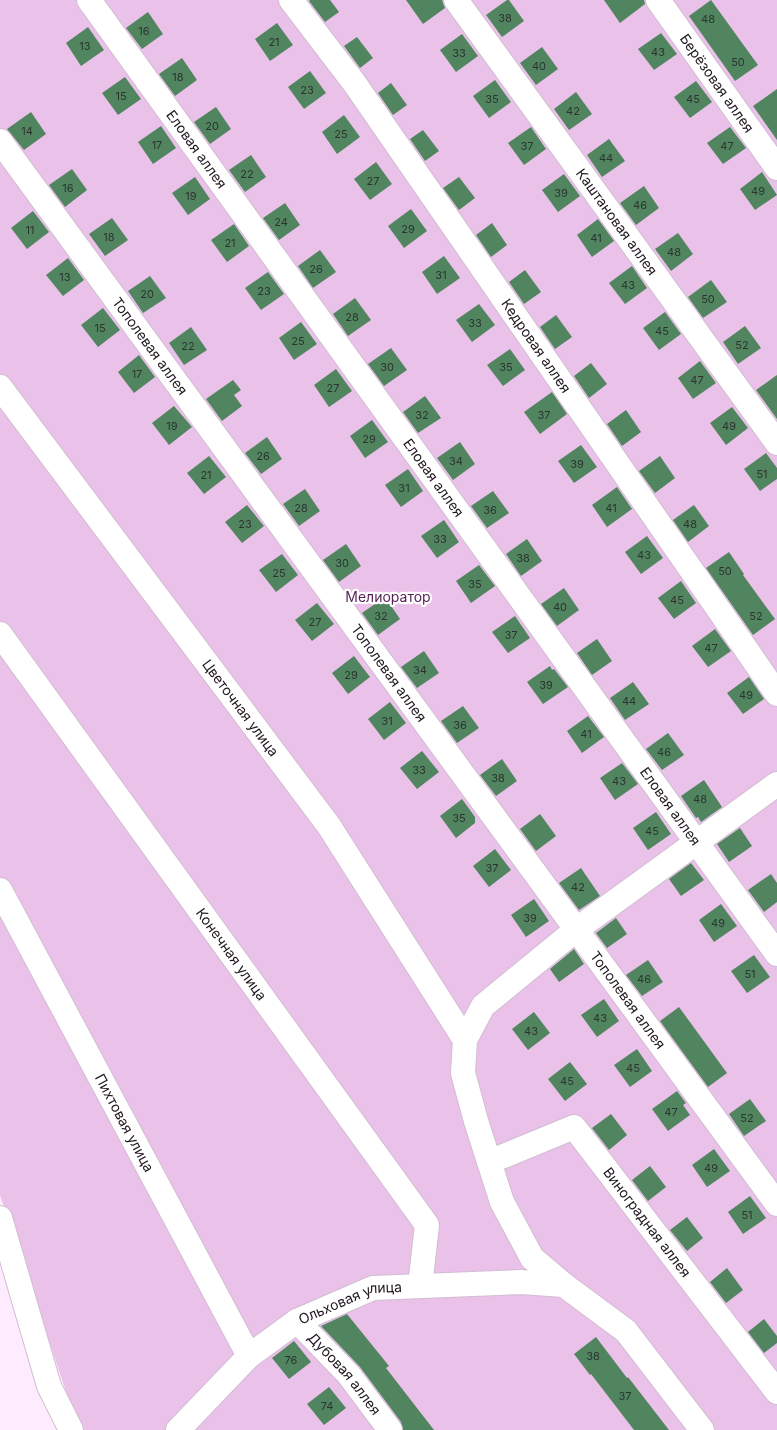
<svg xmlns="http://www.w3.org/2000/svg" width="777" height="1430" viewBox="0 0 777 1430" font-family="Inter,sans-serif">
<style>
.green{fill:#eac1e9}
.building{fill:#51855f}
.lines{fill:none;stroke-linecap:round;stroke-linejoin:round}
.minor-casing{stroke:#d3bdd3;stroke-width:26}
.minor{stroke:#fff;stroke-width:24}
.labels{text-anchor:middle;stroke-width:4.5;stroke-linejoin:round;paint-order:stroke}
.number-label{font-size:11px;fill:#2c3330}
.street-label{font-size:14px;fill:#201820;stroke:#fff}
.park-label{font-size:14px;fill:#551f56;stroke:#fff}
</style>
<rect width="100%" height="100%" fill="#feebfd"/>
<path class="green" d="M0,0H777V1430H79L0,1195Z"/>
<g class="building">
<path d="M310,0H330L339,12L325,22L309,1Z"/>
<path d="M406,0H442L445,8L423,24Z"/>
<path d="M507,0H509L524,21L502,37L486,15Z"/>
<path d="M604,0H644L645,4L620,23Z"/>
<path d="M711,0L758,65L735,81L689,16Z"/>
<path d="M148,12L163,34L142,49L126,28Z"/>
<path d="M277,23L293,45L270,61L255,39Z"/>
<path d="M88,27L104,50L81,66L66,43Z"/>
<path d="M661,33L677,54L654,70L638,49Z"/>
<path d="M462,34L478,56L456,72L440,50Z"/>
<path d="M357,37L373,58L360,68L344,46Z"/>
<path d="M542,47L558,69L536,85L520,63Z"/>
<path d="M182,58L197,80L175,96L159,74Z"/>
<path d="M310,71L326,93L304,109L288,87Z"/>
<path d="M125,77L141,99L118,115L102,93Z"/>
<path d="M495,80L511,102L489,118L473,96Z"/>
<path d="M696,81L712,102L690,118L674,97Z"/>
<path d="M391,83L407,105L393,115L378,93Z"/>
<path d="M777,89V140L753,106Z"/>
<path d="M576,92L592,114L569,130L554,109Z"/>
<path d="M216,107L231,129L210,144L194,122Z"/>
<path d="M31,112L46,134L24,150L7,129Z"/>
<path d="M344,115L360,137L337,154L322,132Z"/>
<path d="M161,126L176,148L153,164L138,142Z"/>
<path d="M531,127L546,149L524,165L508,143Z"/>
<path d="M730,127L746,148L723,164L707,143Z"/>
<path d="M423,130L439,151L425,161L410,139Z"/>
<path d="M609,139L625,161L602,177L587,155Z"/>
<path d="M251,155L266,177L245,192L229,170Z"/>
<path d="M376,162L392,184L370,200L354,179Z"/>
<path d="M72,169L87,190L65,207L49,185Z"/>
<path d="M762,172L777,195L755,210L740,189Z"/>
<path d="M564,174L580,196L558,212L542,190Z"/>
<path d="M195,177L210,199L188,215L172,193Z"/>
<path d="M459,177L475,198L459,210L443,188Z"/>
<path d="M644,186L659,208L636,225L620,203Z"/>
<path d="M285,203L300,225L279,240L263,218Z"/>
<path d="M411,209L427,231L404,248L388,226Z"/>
<path d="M33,211L49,232L27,249L11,228Z"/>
<path d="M112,218L128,240L105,256L89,234Z"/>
<path d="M598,219L614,241L592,257L577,235Z"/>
<path d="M492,223L507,245L491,257L476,235Z"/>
<path d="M234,224L249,246L227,262L211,240Z"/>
<path d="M678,233L693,254L671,271L655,249Z"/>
<path d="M320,250L336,272L313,288L298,266Z"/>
<path d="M444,256L460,278L437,294L422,272Z"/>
<path d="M68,258L84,280L63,296L46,275Z"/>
<path d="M632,266L647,288L625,304L609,283Z"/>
<path d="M525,270L541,292L524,304L509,282Z"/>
<path d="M268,272L284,294L261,310L245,288Z"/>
<path d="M150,276L166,298L143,313L128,291Z"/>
<path d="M711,280L727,302L703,318L688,297Z"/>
<path d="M355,298L371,320L348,336L333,314Z"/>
<path d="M479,304L495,325L472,342L456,320Z"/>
<path d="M103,308L120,330L98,347L81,325Z"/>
<path d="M665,312L681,334L659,350L643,328Z"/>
<path d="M556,315L572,337L555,349L540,327Z"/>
<path d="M301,322L317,344L294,360L279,338Z"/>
<path d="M745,326L761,348L738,364L723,342Z"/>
<path d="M191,327L207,350L184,365L169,343Z"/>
<path d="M391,348L407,370L384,386L368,364Z"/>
<path d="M510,349L525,370L503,386L487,365Z"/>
<path d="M139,355L155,377L134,393L118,372Z"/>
<path d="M700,361L716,383L693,399L678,378Z"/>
<path d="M591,363L607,384L589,398L574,376Z"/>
<path d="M336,369L352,391L329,407L314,385Z"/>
<path d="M777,375V419L756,390Z"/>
<path d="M233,380L241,390L234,395L242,406L222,421L206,399Z"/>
<path d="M552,392L567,414L540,434L524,412Z"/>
<path d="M425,396L441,418L418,433L403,412Z"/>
<path d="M174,406L192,427L169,445L152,423Z"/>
<path d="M732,407L748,428L726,445L710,423Z"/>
<path d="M626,410L641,432L622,446L607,424Z"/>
<path d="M372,420L388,442L365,458L350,436Z"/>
<path d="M267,437L282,459L261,474L245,453Z"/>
<path d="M460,442L475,464L453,480L437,458Z"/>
<path d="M581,445L597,467L574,483L558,461Z"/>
<path d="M766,453L777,468V479L760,491L744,469Z"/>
<path d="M209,456L226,477L204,494L187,473Z"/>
<path d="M660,456L675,478L655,493L639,471Z"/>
<path d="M408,469L423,491L401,507L385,485Z"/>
<path d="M617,487L632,509L607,527L592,505Z"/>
<path d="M305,489L320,511L299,526L283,504Z"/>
<path d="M493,491L509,513L487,528L471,506Z"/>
<path d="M247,505L264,526L242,543L225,522Z"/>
<path d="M694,505L709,526L688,542L673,520Z"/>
<path d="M444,520L459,542L437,558L421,536Z"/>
<path d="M647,536L663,558L641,574L625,552Z"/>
<path d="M527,539L542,561L521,576L506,554Z"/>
<path d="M346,544L361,566L339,582L323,560Z"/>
<path d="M729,552L744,574L743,575L775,619L753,635L706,568Z"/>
<path d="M282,554L298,575L276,592L259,570Z"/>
<path d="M479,565L495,586L471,603L456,581Z"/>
<path d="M681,581L696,603L674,619L658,598Z"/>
<path d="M564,588L579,610L557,626L541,604Z"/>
<path d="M385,597L400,619L378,635L362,613Z"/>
<path d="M317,603L334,624L312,641L295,620Z"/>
<path d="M515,616L530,638L508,653L492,632Z"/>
<path d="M715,629L731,651L708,667L692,646Z"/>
<path d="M597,639L612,661L592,675L577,653Z"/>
<path d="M424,651L439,673L417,688L401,667Z"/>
<path d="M354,656L370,677L348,694L332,673Z"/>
<path d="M550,666L552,670L554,669L568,687L543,704L527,682Z"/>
<path d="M749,677L764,699L743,714L727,693Z"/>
<path d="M633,682L649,704L625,720L610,698Z"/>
<path d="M390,702L406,723L384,740L368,719Z"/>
<path d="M463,706L479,728L457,743L441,721Z"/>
<path d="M588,716L604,737L582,753L567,731Z"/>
<path d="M668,733L684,755L662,770L646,749Z"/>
<path d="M422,751L439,772L417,789L400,768Z"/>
<path d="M502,759L517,781L496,796L480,775Z"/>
<path d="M622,763L638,784L615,800L600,778Z"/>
<path d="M704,780L722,807L701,822L698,817L696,818L681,796Z"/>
<path d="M462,799L475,817V823L456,838L440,816Z"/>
<path d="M656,812L671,834L648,850L633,828Z"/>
<path d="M540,814L556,836L536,851L520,829Z"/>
<path d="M740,828L752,846L729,862L717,844Z"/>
<path d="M495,849L511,870L489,887L473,866Z"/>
<path d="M691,863L704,880L681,896L669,879Z"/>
<path d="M581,868L600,896L579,910L559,883Z"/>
<path d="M771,874L777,883V902L764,912L748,890Z"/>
<path d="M534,899L549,921L526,937L511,915Z"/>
<path d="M721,904L737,926L714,942L699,920Z"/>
<path d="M616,918L627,934L607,948L596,933Z"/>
<path d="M574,949L584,964L559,982L550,969Z"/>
<path d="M754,955L770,977L747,993L731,971Z"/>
<path d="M648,960L663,982L642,996L626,975Z"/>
<path d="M604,999L619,1021L597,1037L581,1015Z"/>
<path d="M679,1007L727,1073L708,1087L660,1021Z"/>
<path d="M534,1012L550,1033L528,1050L512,1029Z"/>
<path d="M637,1049L652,1071L630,1087L614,1065Z"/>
<path d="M570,1062L587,1084L565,1101L548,1079Z"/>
<path d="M677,1091L686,1103L683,1105L690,1115L668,1131L652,1109Z"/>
<path d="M750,1099L766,1121L744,1136L729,1114Z"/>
<path d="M611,1114L627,1135L609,1150L592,1128Z"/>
<path d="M714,1149L730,1171L707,1187L692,1165Z"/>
<path d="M650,1166L666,1187L648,1201L632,1180Z"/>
<path d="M750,1196L766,1218L743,1234L728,1212Z"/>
<path d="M687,1217L703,1238L687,1251L670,1230Z"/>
<path d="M727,1268L743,1290L726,1303L710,1282Z"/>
<path d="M347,1314L389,1366L386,1368L434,1430H403L401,1422L360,1367L321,1326Z"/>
<path d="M764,1319L777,1336V1343L764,1353L748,1332Z"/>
<path d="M596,1337L627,1378L628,1377L669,1430H634L591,1374L590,1375L574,1354Z"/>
<path d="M294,1341L311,1362L289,1379L272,1358Z"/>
<path d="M329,1387L346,1408L324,1425L307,1404Z"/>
</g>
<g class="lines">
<defs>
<g id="minor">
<path id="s1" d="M89,0L777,954"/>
<path id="s2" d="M291,0L355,84L777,694"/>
<path id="s3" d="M456,0L777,443"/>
<path id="s4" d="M658,0L777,168"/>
<path id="s5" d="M0,141L777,1204"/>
<path id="s6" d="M0,387L329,826L465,1040"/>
<path id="s7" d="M0,634L427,1225L420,1286"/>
<path id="s8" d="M0,890L249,1356"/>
<path id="s9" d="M489,1162L574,1127L777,1392"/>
<path d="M0,1218L49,1386L71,1430"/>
<path id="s10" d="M297,1321L349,1375L390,1430"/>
<path id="s11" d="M178,1430L249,1356L297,1321L373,1288L521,1282L564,1285"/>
<path d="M702,1430L626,1331L564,1285L532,1258L502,1202L476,1121L463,1073L465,1040L483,1006L577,929L777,784"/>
</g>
</defs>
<use href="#minor" class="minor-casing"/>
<use href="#minor" class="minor"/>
</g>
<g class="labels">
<g class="number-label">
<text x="505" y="22">38</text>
<text x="708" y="23">48</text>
<text x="144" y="35">16</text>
<text x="274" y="46">21</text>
<text x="85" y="50">13</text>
<text x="658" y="56">43</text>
<text x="459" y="57">33</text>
<text x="738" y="66">50</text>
<text x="539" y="70">40</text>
<text x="178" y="81">18</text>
<text x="307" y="94">23</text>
<text x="121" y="100">15</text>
<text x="492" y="103">35</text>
<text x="693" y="103">45</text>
<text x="573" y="115">42</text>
<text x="212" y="130">20</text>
<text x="27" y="135">14</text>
<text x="341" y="138">25</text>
<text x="157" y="149">17</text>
<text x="527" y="150">37</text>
<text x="727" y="150">47</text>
<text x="606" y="162">44</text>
<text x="247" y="178">22</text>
<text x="373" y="185">27</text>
<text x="68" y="192">16</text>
<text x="758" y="195">49</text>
<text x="561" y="197">39</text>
<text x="191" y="200">19</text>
<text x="640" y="209">46</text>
<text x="281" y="226">24</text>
<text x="408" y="233">29</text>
<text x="30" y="234">11</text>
<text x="109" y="241">18</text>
<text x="596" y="242">41</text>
<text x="230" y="247">21</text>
<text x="674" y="256">48</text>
<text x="316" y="273">26</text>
<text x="441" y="279">31</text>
<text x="65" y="281">13</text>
<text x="628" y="289">43</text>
<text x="264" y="295">23</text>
<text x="147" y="298">20</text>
<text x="708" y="303">50</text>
<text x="352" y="321">28</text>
<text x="475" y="327">33</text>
<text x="100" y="332">15</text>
<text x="662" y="335">45</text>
<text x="298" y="345">25</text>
<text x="742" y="349">52</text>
<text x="188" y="350">22</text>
<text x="387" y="371">30</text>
<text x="506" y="371">35</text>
<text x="137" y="378">17</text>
<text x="697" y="384">47</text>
<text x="333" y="392">27</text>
<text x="422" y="419">32</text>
<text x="544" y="419">37</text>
<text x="172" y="430">19</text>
<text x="729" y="430">49</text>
<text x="369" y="443">29</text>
<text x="263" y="460">26</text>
<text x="456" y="465">34</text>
<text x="577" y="468">39</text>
<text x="762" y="478">51</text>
<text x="206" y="479">21</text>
<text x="404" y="492">31</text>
<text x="301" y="512">28</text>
<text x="611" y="512">41</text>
<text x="490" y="514">36</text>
<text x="245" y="528">23</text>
<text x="690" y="528">48</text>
<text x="440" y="543">33</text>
<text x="644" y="559">43</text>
<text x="523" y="562">38</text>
<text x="342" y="567">30</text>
<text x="725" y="575">50</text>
<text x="279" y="577">25</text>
<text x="475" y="588">35</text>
<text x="677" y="604">45</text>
<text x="560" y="611">40</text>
<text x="381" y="620">32</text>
<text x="756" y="620">52</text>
<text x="315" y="626">27</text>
<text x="511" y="639">37</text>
<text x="711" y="652">47</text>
<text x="420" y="674">34</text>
<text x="351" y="679">29</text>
<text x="546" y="689">39</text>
<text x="746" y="699">49</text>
<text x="629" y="705">44</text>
<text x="387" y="725">31</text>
<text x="460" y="729">36</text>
<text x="586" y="738">41</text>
<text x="664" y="756">46</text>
<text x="419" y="774">33</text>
<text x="498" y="782">38</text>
<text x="619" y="785">43</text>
<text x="700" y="803">48</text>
<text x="459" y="822">35</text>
<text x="652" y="835">45</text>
<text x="492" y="872">37</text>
<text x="578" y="891">42</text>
<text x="530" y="922">39</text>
<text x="718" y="927">49</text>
<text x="750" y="978">51</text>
<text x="644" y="983">46</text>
<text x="600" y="1022">43</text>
<text x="531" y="1035">43</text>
<text x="633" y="1072">45</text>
<text x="567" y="1085">45</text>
<text x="671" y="1116">47</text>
<text x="747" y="1122">52</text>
<text x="711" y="1172">49</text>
<text x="747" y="1219">51</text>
<text x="593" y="1360">38</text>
<text x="291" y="1364">76</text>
<text x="625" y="1400">37</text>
<text x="327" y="1410">74</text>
</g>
<g class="street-label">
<text dy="5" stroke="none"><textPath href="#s4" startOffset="102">Берёзовая аллея</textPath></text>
<text dy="5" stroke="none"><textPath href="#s1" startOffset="184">Еловая аллея</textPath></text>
<text dy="5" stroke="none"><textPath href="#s3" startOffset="274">Каштановая аллея</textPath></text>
<text dy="5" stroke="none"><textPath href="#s5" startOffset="254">Тополевая аллея</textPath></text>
<text dy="5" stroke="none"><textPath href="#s2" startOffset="424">Кедровая аллея</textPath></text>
<text dy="5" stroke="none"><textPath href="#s1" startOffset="589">Еловая аллея</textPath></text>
<text dy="5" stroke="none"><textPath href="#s5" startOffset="659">Тополевая аллея</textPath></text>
<text dy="5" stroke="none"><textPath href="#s6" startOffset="401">Цветочная улица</textPath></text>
<text dy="5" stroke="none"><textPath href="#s1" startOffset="994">Еловая аллея</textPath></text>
<text dy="5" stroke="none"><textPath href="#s7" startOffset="395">Конечная улица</textPath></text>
<text dy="5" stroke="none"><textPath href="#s5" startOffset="1064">Тополевая аллея</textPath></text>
<text dy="5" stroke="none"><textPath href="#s8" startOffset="264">Пихтовая улица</textPath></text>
<text dy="5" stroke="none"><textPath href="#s9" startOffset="212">Виноградная аллея</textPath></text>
<text dy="5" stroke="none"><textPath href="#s11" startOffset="219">Ольховая улица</textPath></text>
<text dy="5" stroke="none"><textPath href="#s10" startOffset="71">Дубовая аллея</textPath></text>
</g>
<g class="park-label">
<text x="388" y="602">Мелиоратор</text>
</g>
</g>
</svg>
